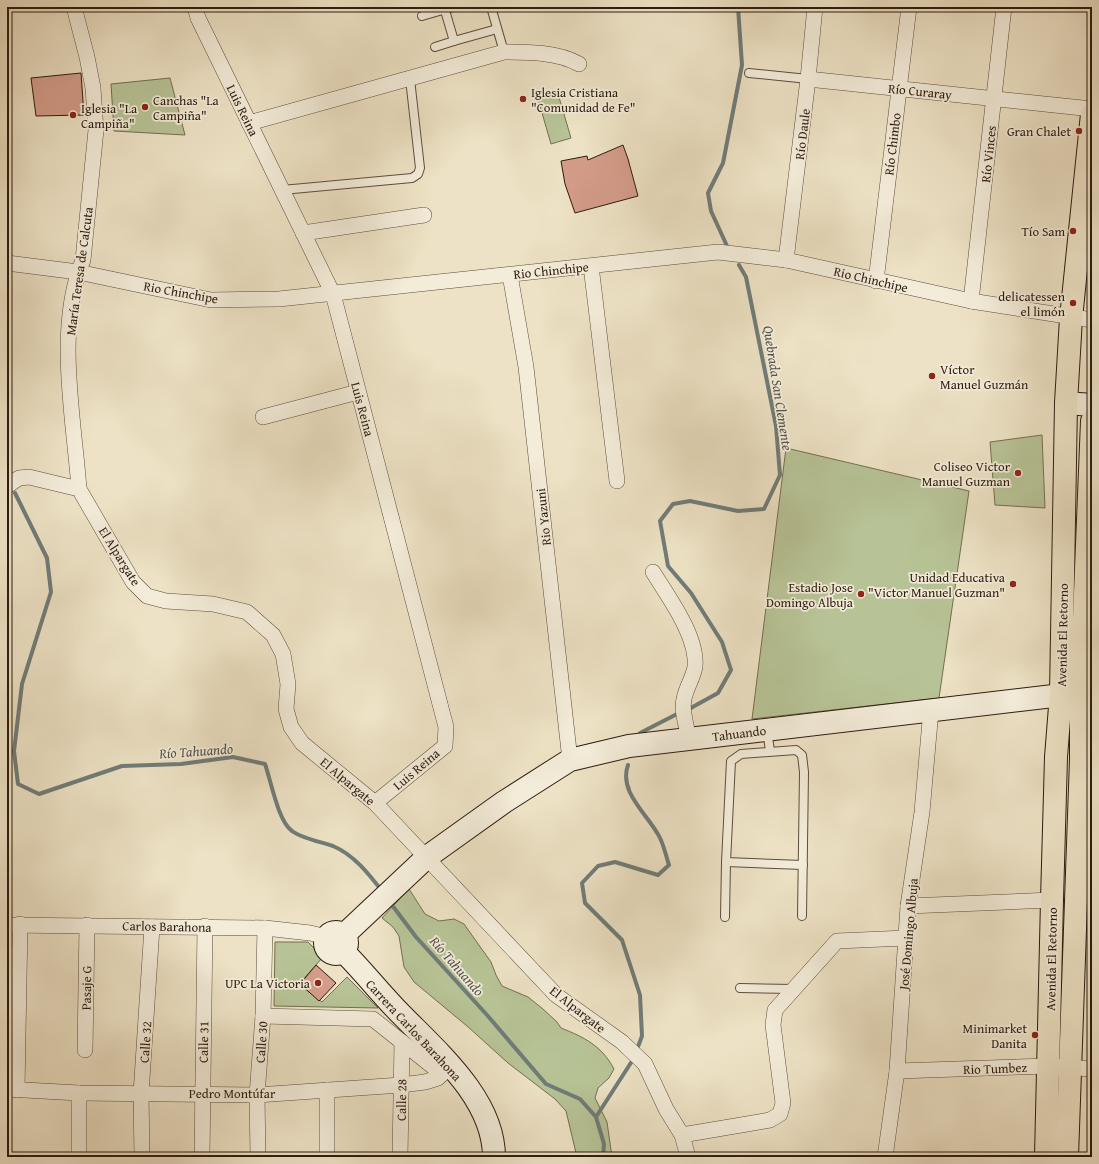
<svg xmlns="http://www.w3.org/2000/svg" width="1099" height="1164" viewBox="0 0 1099 1164" font-family="'Gentium Book Plus',serif">
<style>
.green{fill:#b7c396;stroke:#726f52}
.lines{fill:none;stroke-linecap:round;stroke-linejoin:round}
.stream{stroke:#707c78;stroke-width:4}
.building{fill:#d49c8a;stroke:#2d1b0f}
.lane-casing{stroke:#5d4d3c;stroke-width:10}
.street-casing{stroke:#5d4d3c;stroke-width:16}
.secondary-casing{stroke:#2d1b0f;stroke-width:24}
.primary-casing{stroke:#2d1b0f;stroke-width:24}
.lane{stroke:#f3ecd9;stroke-width:8}
.street{stroke:#f3ecd9;stroke-width:15}
.secondary{stroke:#f3ecd9;stroke-width:22}
.primary{stroke:#ede2c5;stroke-width:22}
.poi-dot{fill:#8f2418;stroke:#f3ecd9;stroke-width:1.5}
.labels{text-anchor:middle;stroke-width:3.5;stroke-linejoin:round;paint-order:stroke}
.street-label{font-size:13px;fill:#2d1b0f;stroke:#f3ecd9}
.poi-label{font-size:13px;fill:#2d1b0f;stroke:#f3ecd9;text-anchor:end}
.water-label{font-size:14px;font-style:italic;fill:#54534c;stroke:#f3ecd9}
</style>
<rect width="100%" height="100%" fill="#ede2c5"/>
<filter id="stains"><feTurbulence type="fractalNoise" baseFrequency=".005" numOctaves="4"/><feColorMatrix values="0 0 0 0 .2 0 0 0 0 .09 0 0 0 0 .02 0 0 0 .5 -.17"/></filter>
<radialGradient id="worn" r=".72"><stop offset=".6" stop-color="#630" stop-opacity="0"/><stop offset="1" stop-color="#630" stop-opacity=".3"/></radialGradient>
<g class="green">
<path d="M170,78L185,135L114,131L111,84Z"/>
<path d="M558,94L571,138L551,144L538,99Z"/>
<path d="M1042,435L1045,508L995,505L990,442Z"/>
<path d="M786,448L969,491L939,698L752,719Z"/>
<path d="M409,889L425,914L439,921L454,919L464,924L491,962L496,975L502,986L528,997L543,1009L557,1022L561,1028C584,1037 602,1046 614,1069L609,1078L598,1088L595,1098L607,1122L612,1157H577L566,1111L555,1099L508,1063L467,1026L414,982L404,967L399,936L393,927L382,918Z"/>
<path d="M275,942H308L323,957L300,983L322,1002L347,977L378,1008L274,1006Z"/>
</g>
<g class="lines">
<g class="stream">
<path d="M727,246L711,211L708,193L723,163L742,65L738,7"/>
<path d="M15,493L47,558L51,592L22,684L14,751L18,784L39,794L122,766L181,764L233,757L265,764C271,781 278,821 292,831C301,838 321,842 333,846C354,855 368,873 382,891"/>
<path d="M689,709L718,693L731,670L722,642L691,593L668,566L660,521L673,504L690,501L738,511L764,509L780,475L776,426L746,277L739,265"/>
<path d="M639,736L640,733L679,713"/>
<path d="M628,765C618,793 649,815 660,838C664,846 666,856 669,865L658,875L615,862L598,866L582,883L585,903L622,940L640,995L642,1036L636,1052"/>
<path d="M389,901L416,937L487,1015L546,1084L580,1099L596,1117L604,1144L603,1157"/>
<path d="M596,1117L634,1058"/>
</g>
</g>
<g class="building">
<path d="M81,73L84,115L36,116L31,78Z"/>
<path d="M623,145L628,159L638,196L575,213L565,184L561,161L587,156L588,160Z"/>
<path d="M316,965L336,983L319,1001L300,984Z"/>
</g>
<g class="lines">
<defs>
<g id="lane">
<path d="M444,7L454,41L497,29"/>
<path d="M491,7L504,52"/>
<path d="M422,16L453,7"/>
<path d="M435,47L454,41"/>
<path d="M749,73L808,79"/>
<path d="M282,190L412,178L418,174L420,168L410,79"/>
<path d="M767,730L770,751"/>
<path d="M726,862L803,865"/>
<path d="M725,917L726,862L731,761L741,754L796,750L802,755L804,772L802,916"/>
<path d="M740,988L794,989"/>
</g>
<g id="street">
<path d="M74,7L87,57L93,88L96,130L83,260C55,329 74,418 79,489"/>
<path d="M195,7L198,18L333,294L446,727L445,746L375,803"/>
<path d="M808,79L1092,109"/>
<path d="M249,123L504,52C528,52 558,52 579,64"/>
<path d="M303,233L424,215"/>
<path d="M786,260L808,79L815,7"/>
<path d="M7,263L78,272L211,300L279,299L718,252L786,260L971,301L1092,320"/>
<path d="M591,266L617,481"/>
<path d="M510,275L526,367L570,760"/>
<path d="M876,281L909,7"/>
<path d="M971,301L1004,7"/>
<path d="M263,417L358,392"/>
<path d="M7,486L19,478L29,477L79,489L133,582L147,596L166,601L213,604L247,612L273,635L283,654L288,684L286,709L291,727L302,743L375,803L556,995L622,1042L645,1064L666,1109L682,1135L688,1157"/>
<path d="M653,572C668,597 698,636 695,667C693,678 686,688 684,699C681,711 687,727 689,739"/>
<path d="M908,906L1052,900"/>
<path d="M7,925L265,928L310,933L327,937"/>
<path d="M263,1016L373,1019L442,1074"/>
<path d="M85,1050L87,925"/>
<path d="M897,1071L1049,1066L1092,1069"/>
<path d="M7,1089L79,1093L257,1095L401,1085L425,1082L438,1078L450,1065"/>
<path d="M17,1090L20,924"/>
<path d="M79,1093V1157"/>
<path d="M682,1135L770,1120L780,1114L783,1103L773,1025L775,1010L837,941L906,938"/>
<path d="M142,1157L141,1094L152,927"/>
<path d="M202,1157L205,926"/>
<path d="M258,1157L257,1095L263,1016L265,928"/>
<path d="M327,1157V1090"/>
<path d="M400,1157L402,1042"/>
<path d="M885,1157L897,1071L908,906L922,812L931,710"/>
</g>
<g id="secondary">
<path d="M1066,403L1092,405"/>
<circle cx="336" cy="943" r="11"/>
<path d="M344,935L427,857L504,802L570,760L629,746L1079,693"/>
<path d="M343,951C361,969 377,989 395,1008C433,1048 494,1097 494,1157"/>
</g>
<g id="primary">
<path d="M1046,1157L1052,900L1056,757L1061,694L1066,403L1071,318L1092,114"/>
<path d="M1067,1157L1081,759V693L1092,421"/>
</g>
</defs>
<use href="#lane" class="lane-casing"/>
<use href="#street" class="street-casing"/>
<use href="#secondary" class="secondary-casing"/>
<use href="#primary" class="primary-casing"/>
<use href="#lane" class="lane"/>
<use href="#street" class="street"/>
<use href="#secondary" class="secondary"/>
<use href="#primary" class="primary"/>
</g>
<g class="poi-dot">
<circle cx="523" cy="99" r="4"/>
<circle cx="145" cy="107" r="4"/>
<circle cx="73" cy="115" r="4"/>
<circle cx="1079" cy="131" r="4"/>
<circle cx="1073" cy="231" r="4"/>
<circle cx="1073" cy="303" r="4"/>
<circle cx="932" cy="376" r="4"/>
<circle cx="1018" cy="473" r="4"/>
<circle cx="1013" cy="584" r="4"/>
<circle cx="861" cy="594" r="4"/>
<circle cx="318" cy="983" r="4"/>
<circle cx="1035" cy="1035" r="4"/>
</g>
<g class="labels">
<g class="street-label">
<text transform="translate(920 91) rotate(6)" y="5">Río Curaray</text>
<text transform="translate(243 110) rotate(64)" y="5">Luis Reina</text>
<text transform="translate(802 134) rotate(-83)" y="5">Río Daule</text>
<text transform="translate(892 144) rotate(-83)" y="5">Río Chimbo</text>
<text transform="translate(988 154) rotate(-84)" y="5">Río Vinces</text>
<text transform="translate(551 270) rotate(-6)" y="5">Rio Chinchipe</text>
<text transform="translate(79 271) rotate(-82)" y="5">María Teresa de Calcuta</text>
<text transform="translate(871 279) rotate(13)" y="5">Rio Chinchipe</text>
<text transform="translate(181 292) rotate(10)" y="5">Rio Chinchipe</text>
<text transform="translate(363 409) rotate(75)" y="5">Luis Reina</text>
<text transform="translate(543 517) rotate(-96)" y="5">Rio Yazuni</text>
<text transform="translate(120 556) rotate(58)" y="5">El Alpargate</text>
<text transform="translate(1062 635) rotate(-89)" y="5">Avenida El Retorno</text>
<text transform="translate(739 733) rotate(-7)" y="5">Tahuando</text>
<text transform="translate(416 769) rotate(-40)" y="5">Luis Reina</text>
<text transform="translate(348 781) rotate(40)" y="5">El Alpargate</text>
<text transform="translate(167 926) rotate(1)" y="5">Carlos Barahona</text>
<text transform="translate(908 934) rotate(-85)" y="5">José Domingo Albuja</text>
<text transform="translate(1051 959) rotate(-89)" y="5">Avenida El Retorno</text>
<text transform="translate(86 988) rotate(-89)" y="5">Pasaje G</text>
<text transform="translate(578 1009) rotate(38)" y="5">El Alpargate</text>
<text transform="translate(414 1030) rotate(47)" y="5">Carrera Carlos Barahona</text>
<text transform="translate(145 1042) rotate(-86)" y="5">Calle 32</text>
<text transform="translate(203 1042) rotate(-89)" y="5">Calle 31</text>
<text transform="translate(261 1042) rotate(-86)" y="5">Calle 30</text>
<text transform="translate(995 1068) rotate(-2)" y="5">Rio Tumbez</text>
<text x="232" y="1098">Pedro Montúfar</text>
<text transform="translate(401 1100) rotate(-89)" y="5">Calle 28</text>
</g>
<g class="poi-label">
<text x="531" y="97" text-anchor="start">Iglesia Cristiana<tspan x="531" dy="15">"Comunidad de Fe"</tspan></text>
<text x="153" y="105" text-anchor="start">Canchas "La<tspan x="153" dy="15">Campiña"</tspan></text>
<text x="81" y="113" text-anchor="start">Iglesia "La<tspan x="81" dy="15">Campiña"</tspan></text>
<text x="1071" y="136">Gran Chalet</text>
<text x="1065" y="236">Tío Sam</text>
<text x="1065" y="301">delicatessen<tspan x="1065" dy="15">el limón</tspan></text>
<text x="940" y="374" text-anchor="start">Víctor<tspan x="940" dy="15">Manuel Guzmán</tspan></text>
<text x="1010" y="471">Coliseo Victor<tspan x="1010" dy="15">Manuel Guzman</tspan></text>
<text x="1005" y="582">Unidad Educativa<tspan x="1005" dy="15">"Victor Manuel Guzman"</tspan></text>
<text x="853" y="592">Estadio Jose<tspan x="853" dy="15">Domingo Albuja</tspan></text>
<text x="310" y="988">UPC La Victoria</text>
<text x="1027" y="1033">Minimarket<tspan x="1027" dy="15">Danita</tspan></text>
</g>
<g class="water-label">
<text transform="translate(778 388) rotate(81)" y="5">Quebrada San Clemente</text>
<text transform="translate(196 751) rotate(-4)" y="5">Río Tahuando</text>
<text transform="translate(457 966) rotate(49)" y="5">Río Tahuando</text>
</g>
</g>
<rect width="1099" height="1164" fill="none" stroke="#ede2c5" stroke-width="24"/>
<rect x="8" y="8" width="1083" height="1148" fill="none" stroke="#2d1b0f" stroke-width="2"/>
<rect x="12" y="12" width="1075" height="1140" fill="none" stroke="#2d1b0f"/>
<rect width="100%" height="100%" filter="url(#stains)"/>
<rect width="100%" height="100%" fill="url(#worn)"/>
</svg>
